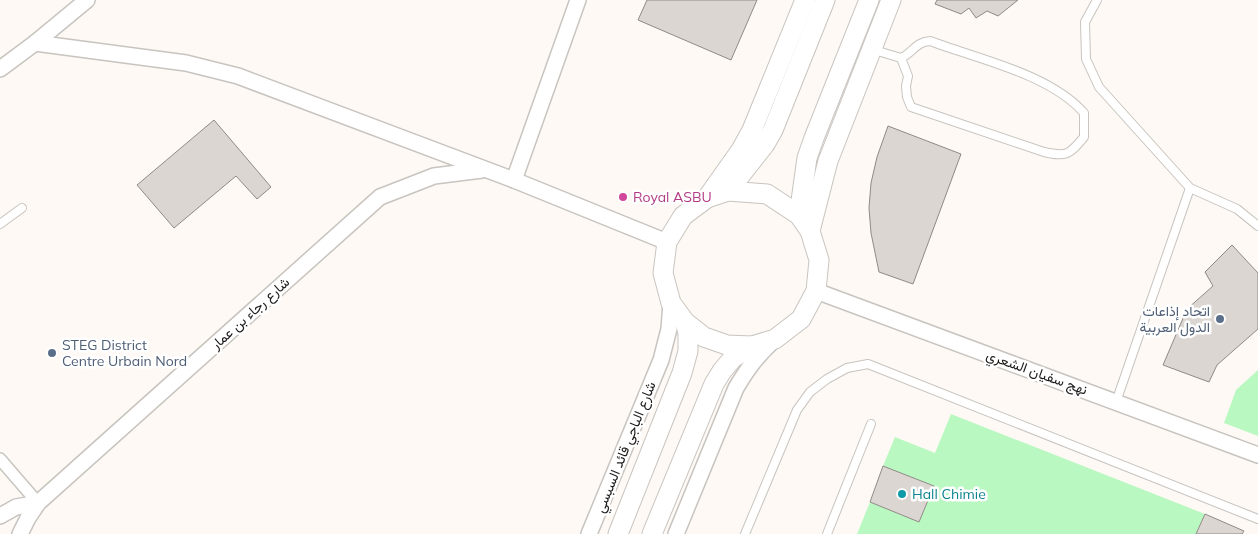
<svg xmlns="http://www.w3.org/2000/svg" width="1258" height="534" viewBox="0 0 1258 534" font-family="Mulish,Vazirmatn,sans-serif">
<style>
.green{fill:#baf8c2}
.building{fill:#dbd6d2;stroke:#908a87}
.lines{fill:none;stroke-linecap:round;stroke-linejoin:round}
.service-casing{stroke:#c8c4bf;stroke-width:10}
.pedestrian-casing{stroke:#c8c4bf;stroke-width:14}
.minor-casing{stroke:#c8c4bf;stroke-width:18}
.tertiary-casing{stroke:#c8c4bf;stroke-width:21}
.service{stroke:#fff;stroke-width:8}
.pedestrian{stroke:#fff;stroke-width:11}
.minor{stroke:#fff;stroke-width:15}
.tertiary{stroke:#fff;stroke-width:19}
.hotel-dot{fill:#d1479c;stroke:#fff;stroke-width:2}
.service-dot{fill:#5c6f8a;stroke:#fff;stroke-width:2}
.culture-dot{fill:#0f9aa8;stroke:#fff;stroke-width:2}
.labels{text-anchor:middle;stroke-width:5;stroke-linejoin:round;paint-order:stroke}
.hotel-label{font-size:14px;fill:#b23c85;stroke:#fff;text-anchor:start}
.service-label{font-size:14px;fill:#4e5e75;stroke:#fff;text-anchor:end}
.street-label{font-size:14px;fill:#1c1a19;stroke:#fff}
.culture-label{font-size:14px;fill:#0d838f;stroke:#fff;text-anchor:start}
</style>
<rect width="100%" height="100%" fill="#fef9f4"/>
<g class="green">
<path d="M1258,370V436L1224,423L1236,390Z"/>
<path d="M951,414L1205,514L1196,534H857L870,502L919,522L933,486L883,466L895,437L935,453Z"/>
</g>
<g class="building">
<path d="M647,0H757L731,60L638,20Z"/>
<path d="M937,0H1018L998,16L987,11L976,18L969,8L961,14L935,4Z"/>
<path d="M214,120L271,187L257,199L236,176L174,228L137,185Z"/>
<path d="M888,126L961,154L913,284L879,272L871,233L869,208L871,183L877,157Z"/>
<path d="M1232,245L1258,273V329L1217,365L1209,382L1163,365L1187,309L1213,286L1205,272Z"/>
<path d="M883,466L934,486L919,522L870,502Z"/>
<path d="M1205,514L1244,531L1242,534H1196Z"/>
</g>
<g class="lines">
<defs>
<g id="service">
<path d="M1097,0L1085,22L1086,59L1099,87L1190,188L1237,209L1258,226"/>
<path d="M871,49L901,58L908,76L906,86L907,97L911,107L1044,152C1067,157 1069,155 1084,137V113C1050,74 978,59 930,41C915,42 913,53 901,58"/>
<path d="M0,224L22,208"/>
<path d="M1116,402L1190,188"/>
<path d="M745,534L797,410L810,392L827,379L847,368L868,364L1258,519"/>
<path d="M827,534L871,424"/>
</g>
<path id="pedestrian" d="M0,459L38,503"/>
<g id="minor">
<path d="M35,43L186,63L238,76L514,180L667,242"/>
<path d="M0,69L35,43L87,0"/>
<path d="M514,180L578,0"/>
<path d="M816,291L1258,455"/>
<path d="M0,516L16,507L38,503"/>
<path d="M20,534L28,518L38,503L380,197L434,176L482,170"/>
<path d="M589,534L661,360L669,329L671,303"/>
<path d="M676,534L736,388C748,368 756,357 773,341"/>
</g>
<g id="tertiary">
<path d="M728,191L765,144L773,130L825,0"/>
<path d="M707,198L741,150L752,130L805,0"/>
<path d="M799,215L807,158L814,138L869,0"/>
<path d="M810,231L828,161L891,0"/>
<path d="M618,534L682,373L688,351V333L685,322L671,303L663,273L667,242L683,216L707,198L728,191L767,194L799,215L810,231L819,260L816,291L801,319L775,339L752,346L727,345L704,337L685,322"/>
<path d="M652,534L714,384L722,371L733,358L752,346"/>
</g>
</defs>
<use href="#service" class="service-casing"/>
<use href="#pedestrian" class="pedestrian-casing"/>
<use href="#minor" class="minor-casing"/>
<use href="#tertiary" class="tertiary-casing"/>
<use href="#service" class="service"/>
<use href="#pedestrian" class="pedestrian"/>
<use href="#minor" class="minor"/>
<use href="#tertiary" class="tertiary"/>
</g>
<circle class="hotel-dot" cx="623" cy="197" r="5"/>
<g class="service-dot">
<circle cx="1220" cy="319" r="5"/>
<circle cx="52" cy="353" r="5"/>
</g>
<circle class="culture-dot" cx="902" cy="494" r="5"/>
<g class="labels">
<g class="hotel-label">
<text x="633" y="202">Royal ASBU</text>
</g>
<g class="service-label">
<text x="1210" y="316">اتحاد إذاعات<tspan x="1210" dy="16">الدول العربية</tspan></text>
<text x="62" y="350" text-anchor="start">STEG District<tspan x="62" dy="16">Centre Urbain Nord</tspan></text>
</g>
<g class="street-label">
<text transform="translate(250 313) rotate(-42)" y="5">شارع رجاء بن عمار</text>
<text transform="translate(1037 372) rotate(20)" y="5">نهج سفيان الشعري</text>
<text transform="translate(625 447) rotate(-68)" y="5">شارع الباجي قائد السبسي</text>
</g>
<g class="culture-label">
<text x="912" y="499">Hall Chimie</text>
</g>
</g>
</svg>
